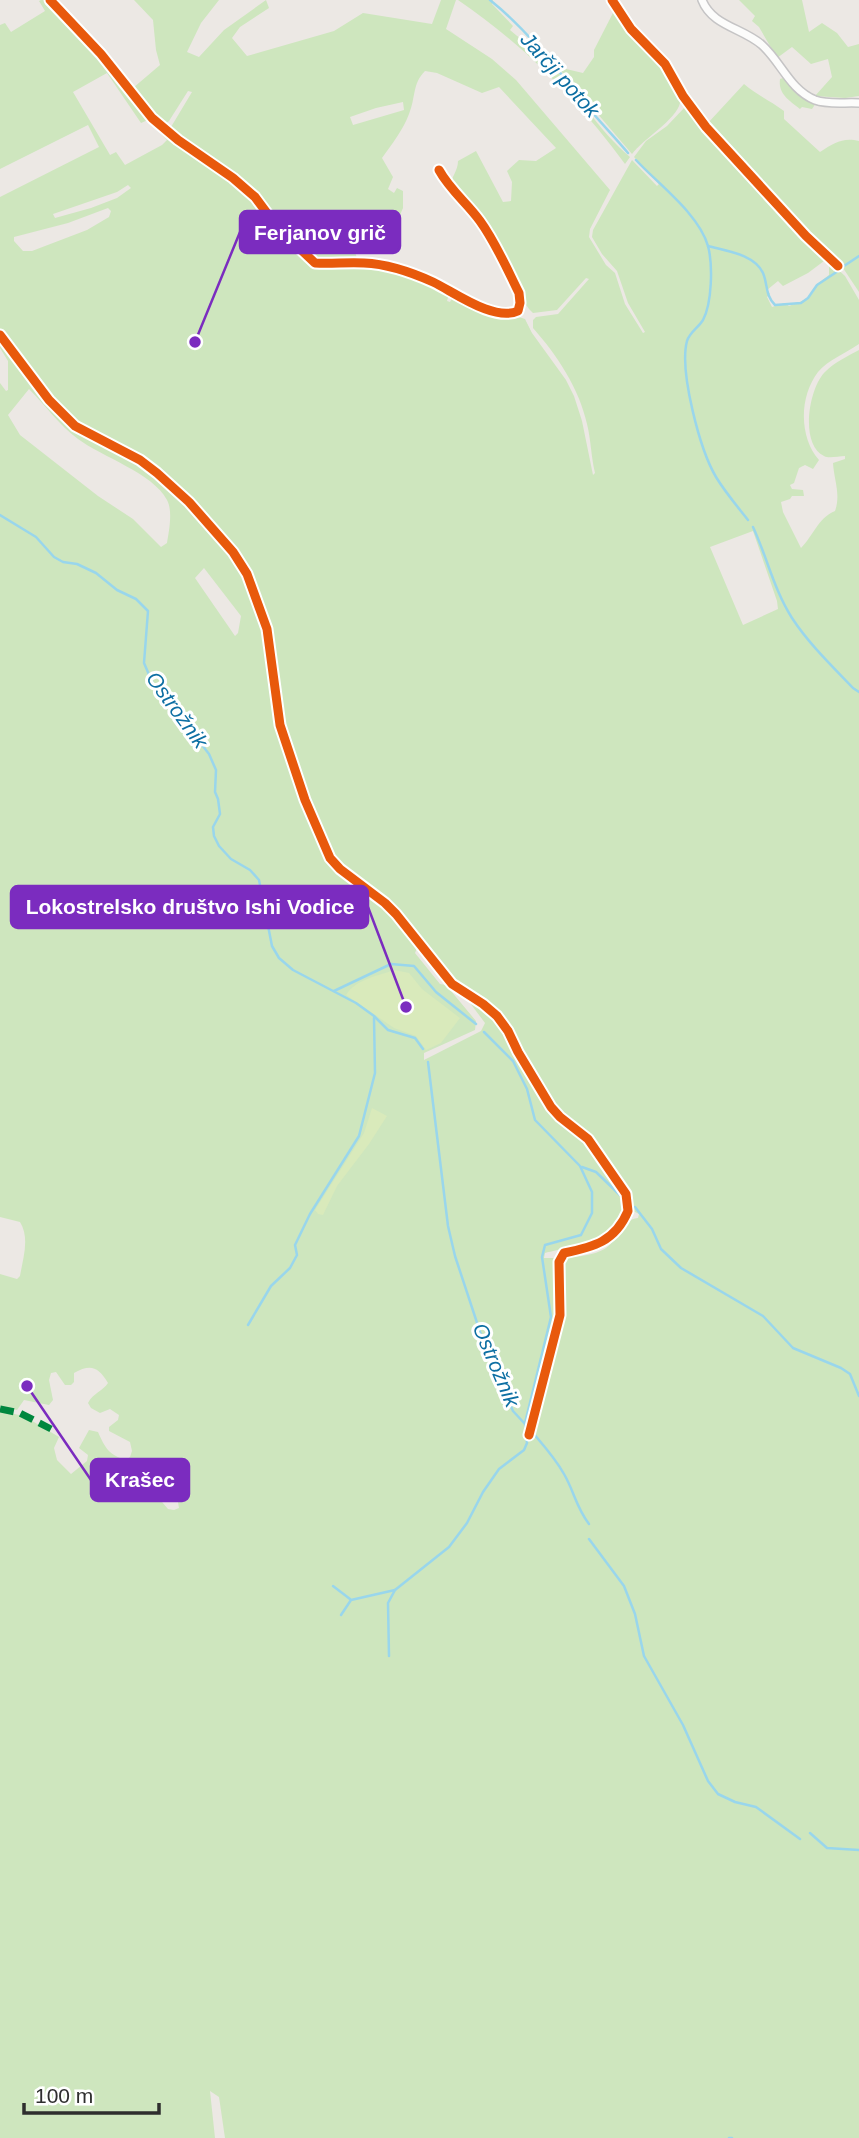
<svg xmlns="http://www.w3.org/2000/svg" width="859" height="2138" viewBox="0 0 859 2138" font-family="Helvetica,sans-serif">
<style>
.green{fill:#cee6be;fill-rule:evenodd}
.pitch{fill:#d9eabb}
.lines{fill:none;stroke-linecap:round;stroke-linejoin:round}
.stream{stroke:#99d6ec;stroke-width:2.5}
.minor-casing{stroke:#c5c4c5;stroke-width:10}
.minor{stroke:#fcfcfb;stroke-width:7}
.quiet{stroke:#00873e;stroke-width:7;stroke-dasharray:14 7;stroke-linecap:butt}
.cycleway-casing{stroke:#fff;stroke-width:13}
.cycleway{stroke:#e8590c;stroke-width:9}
.labels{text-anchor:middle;stroke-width:6;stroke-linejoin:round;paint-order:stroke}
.water-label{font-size:21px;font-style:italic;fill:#0d6fa3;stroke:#fff}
.leader{fill:none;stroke:#7b2cbf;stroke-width:2.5}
.callout-dot{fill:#7b2cbf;stroke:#fff;stroke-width:2.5}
.callout{fill:#7b2cbf;stroke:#7b2cbf;stroke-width:2.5}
.callout-label{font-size:21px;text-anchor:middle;font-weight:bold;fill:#fff}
</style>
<rect width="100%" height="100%" fill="#ece8e4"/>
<g class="green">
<path d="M41,0H45C65,22 87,43 107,65C126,87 141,111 162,130C190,154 224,171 251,197C271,216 286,250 312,263C327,271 348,263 364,264C395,267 422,278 449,294L447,301L450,302L453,296L499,316H516L525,319L532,333L566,380L574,396L582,421L593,475L595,473C591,457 591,440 587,424C579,388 557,355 533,328V320L536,317L558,314L589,279L586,278L557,310L533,313C522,304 520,287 514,275C495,240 480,214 451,187C451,176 458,171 458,161L476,151L503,202L511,201L512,182L507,171L519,160L536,161L556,148L499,87L482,93L437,73L425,71C412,84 416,97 409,114C403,130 392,144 382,158L393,177L388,189L394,193L397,188L403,191V208L400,215L385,219L381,227L382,232L379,238H356L353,246L358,261L315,260C287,241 272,210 248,187C226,165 196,153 172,133L171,127L192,92L188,91L169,121L164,125L133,88L160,65L156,50L153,20L134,0H219L201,23L187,52L199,57L224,30L266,0L269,8L240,27L232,38L247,56L334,31L363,13L432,24L441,0H456L446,29L492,59L516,80L610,190L590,229L589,237L606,265L615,273L625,304L643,333L645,332L628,303L617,271L602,254L592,237L593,230L632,160L657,186L659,184L634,157L646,141L667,126L685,107L689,108L755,185L823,256L824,261L808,273L783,286L778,281L767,290L770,294L767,297L772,307L785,303L789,306C800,302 814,298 816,285L829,275V265L831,263L845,276L859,300V344C846,353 828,360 818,372C799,397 799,437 819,460L813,469L805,465L799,468L794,483L790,485L792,489L803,490L804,496H792L790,499L781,502L783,512L801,548C814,535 817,519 835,511C841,494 834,480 833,463L845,459V456C838,456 829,459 824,456C799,444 809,386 826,371C835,362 848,356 859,350V2138H225L219,2097L210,2091L215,2138H0V1411L24,1416L59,1437L54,1448L57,1460L71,1474L87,1461L88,1455L79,1448L89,1430L98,1432C105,1448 109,1455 126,1460L130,1457L132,1451L130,1442L109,1431V1427L118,1420L119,1415L110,1409L100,1413L91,1408L88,1403C93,1393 103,1391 108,1383C98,1366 90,1364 74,1373V1382L71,1385H65L56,1372L51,1373L49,1380L53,1400L49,1405L24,1400L17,1410L0,1406V1274L17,1279L20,1276C23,1258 30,1238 20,1222L0,1217V383L6,391L8,390V361L0,348V339L58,414L74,428L139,462L163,481L206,524L237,563L248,584L268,639L270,681L284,750L322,847L329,861L338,872L392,912L417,948L415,953L440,984L446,985L476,1021L475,1030L424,1053V1060L481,1031L485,1023L414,928L394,907L333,858L313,815L282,729L275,687L273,639L252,581L231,545L161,471L144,458L75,424L52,400L0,332V197L99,147L88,125L0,169V25L5,23L11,32L45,11L39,1ZM107,73L141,123L148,120L167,140L162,145L125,165L116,152L110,155L73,92ZM403,102L404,110L353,125L350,117L376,108ZM128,185L131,188L117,198L91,208L55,218L53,214L117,192ZM108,208L111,211L109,217L87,230L32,251H23L14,241V237L68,223ZM29,389C46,406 59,425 78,439C102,457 153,473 167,500C173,511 169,531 167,543L161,547L133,519L98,496L20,435L8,415ZM753,531L777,601L778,609L743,625L710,547ZM204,568L241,616L238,633L235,636L195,578ZM627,1191L633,1211L639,1214L638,1218C620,1220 619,1239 606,1248C591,1258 561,1258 544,1258L545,1253C576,1245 636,1242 623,1194ZM177,1484L176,1491L179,1508L174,1510L168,1509L157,1496L162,1489Z"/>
<path d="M458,0H493L492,4L513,26L510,30C524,43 539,49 551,64C577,94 599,131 630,157L625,164C578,100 524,45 458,0Z"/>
<path d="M739,0H802L809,32L822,23L837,33L848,47L859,44V96L845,98L815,96L832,77L828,59L811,64L792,47L777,58L759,27L752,21L755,16Z"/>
<path d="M614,11C623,20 629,32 637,42C649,54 685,84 680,103C676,120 643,139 632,154L561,71L566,69L583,73L594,57V50Z"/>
<path d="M783,78L796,90L816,103L812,109L802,107L800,109C789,100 778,94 780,79Z"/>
<path d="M744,84C757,95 771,101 784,111V119L820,152C834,143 843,137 859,141V292L841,265L815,242L707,124Z"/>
</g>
<g class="pitch">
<path d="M394,970L409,973L422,989L460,1018L441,1043L426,1050L416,1036L394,1028L346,995C356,979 378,976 394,970Z"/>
<path d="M372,1108L387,1116L369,1144L337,1186L323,1215L318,1214L315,1210L364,1133Z"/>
</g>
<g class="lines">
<g class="stream">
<path d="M490,0C525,28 554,65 582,100C596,118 613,135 628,153"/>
<path d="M636,160C658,184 699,214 708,246C713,265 712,303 703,320C698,328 690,332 687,341C679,371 700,450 716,477C725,492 737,506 748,520"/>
<path d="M708,246C726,251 754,254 763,273C768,285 765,295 775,305L801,303L808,298L817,285L838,271"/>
<path d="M844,266L859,256"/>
<path d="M0,515L36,537L54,557L63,562L77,564L96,573L117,590L136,599L148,611L144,663L153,684L164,691L167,700L209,754L216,770L215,792L218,799L220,814L213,827L214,836L219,846L231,859L250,870L259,880L272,946L279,958L293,970L356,1003L374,1016L388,1030L415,1038L423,1049"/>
<path d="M753,527C767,557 774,590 792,618C809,644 832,666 853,688L859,692"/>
<path d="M334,991L391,964L414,966L436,992L476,1024"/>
<path d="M484,1032L513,1061L527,1089L535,1120L580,1166L592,1192V1213L581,1235L545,1245L542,1257L551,1317L525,1423"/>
<path d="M582,1167L596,1172L623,1198"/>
<path d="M635,1207L652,1229L661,1249L681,1268L763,1316L793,1348L841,1368L850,1374L859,1396"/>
<path d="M248,1325L271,1286L290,1268L297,1255L295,1245L310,1214L359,1136L375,1073L374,1018"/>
<path d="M533,1433C544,1446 555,1458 564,1474C574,1491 576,1507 589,1524"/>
<path d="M589,1539L624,1586L635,1614L644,1656L683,1725L708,1781L718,1794L735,1802L756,1807L800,1839"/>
<path d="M333,1586L350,1599"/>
<path d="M341,1615L351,1600L395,1590"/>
<path d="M389,1656L388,1603L395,1590L449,1547L467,1523L483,1492L499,1469L524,1450L527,1443L525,1424L513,1411L487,1353L455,1256L448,1226L428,1062"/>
<path d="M810,1833L827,1848L859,1850"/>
<path d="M729,2138H732"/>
</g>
<defs>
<g id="minor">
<path d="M50,0L101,54L152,118L178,140L233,178L255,197L278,228L315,263C331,264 348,262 364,263C388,264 411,272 433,282C454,292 494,322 518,311L520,303L519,293C507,269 496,243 480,221C467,203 450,190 439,170"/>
<path d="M612,0L631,29L665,64L683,96L706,127L806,236L838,266"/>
<path d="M702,0C712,26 743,28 762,45C781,62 790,90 815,100C829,105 845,102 859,103"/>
<path d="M0,335L49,400L75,426L140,460L157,473L189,502L233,552L247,574L267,629L280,725L305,800L330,858L340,869L385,903L396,914L452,984L483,1004L497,1016L508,1031L518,1052L551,1107L560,1117L588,1139L626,1194L628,1211C615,1242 593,1247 564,1253L559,1262L560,1315L529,1435"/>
</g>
</defs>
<use href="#minor" class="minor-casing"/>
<use href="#minor" class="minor"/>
<path class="quiet" d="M0,1409L20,1413L51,1429"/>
<defs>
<g id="cycleway">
<path d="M50,0L101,54L152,118L178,140L233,178L255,197L278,228L315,263C331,264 348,262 364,263C388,264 411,272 433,282C454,292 494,322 518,311L520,303L519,293C507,269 496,243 480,221C467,203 450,190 439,170"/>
<path d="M612,0L631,29L665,64L683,96L706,127L806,236L838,266"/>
<path d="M0,335L49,400L75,426L140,460L157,473L189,502L233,552L247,574L267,629L280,725L305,800L330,858L340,869L385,903L396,914L452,984L483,1004L497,1016L508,1031L518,1052L551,1107L560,1117L588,1139L626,1194L628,1211C615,1242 593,1247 564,1253L559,1262L560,1315L529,1435"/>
</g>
</defs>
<use href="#cycleway" class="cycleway-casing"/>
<use href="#cycleway" class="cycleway"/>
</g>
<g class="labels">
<g class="water-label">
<text transform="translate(560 75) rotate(48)" y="7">Jarčji potok</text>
<text transform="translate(177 710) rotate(54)" y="7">Ostrožnik</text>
<text transform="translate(496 1365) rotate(67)" y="7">Ostrožnik</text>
</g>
</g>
<path class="leader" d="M195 342L240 232M406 1007L368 907M27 1386L91 1480"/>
<g class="callout-dot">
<circle cx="195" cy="342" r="7"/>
<circle cx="406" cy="1007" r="7"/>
<circle cx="27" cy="1386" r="7"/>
</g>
<g class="callout">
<rect x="240" y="211" width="160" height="42" rx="7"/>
<rect x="11" y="886" width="357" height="42" rx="7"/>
<rect x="91" y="1459" width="98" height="42" rx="7"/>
</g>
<g class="callout-label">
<text x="320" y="240">Ferjanov grič</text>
<text x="190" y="914">Lokostrelsko društvo Ishi Vodice</text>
<text x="140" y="1487">Krašec</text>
</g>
<path d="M24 2103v10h135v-10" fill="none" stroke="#2e2e2e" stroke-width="3.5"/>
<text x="35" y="2103" font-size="21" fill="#2e2e2e" stroke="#ffffff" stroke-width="5" paint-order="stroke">100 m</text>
</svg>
